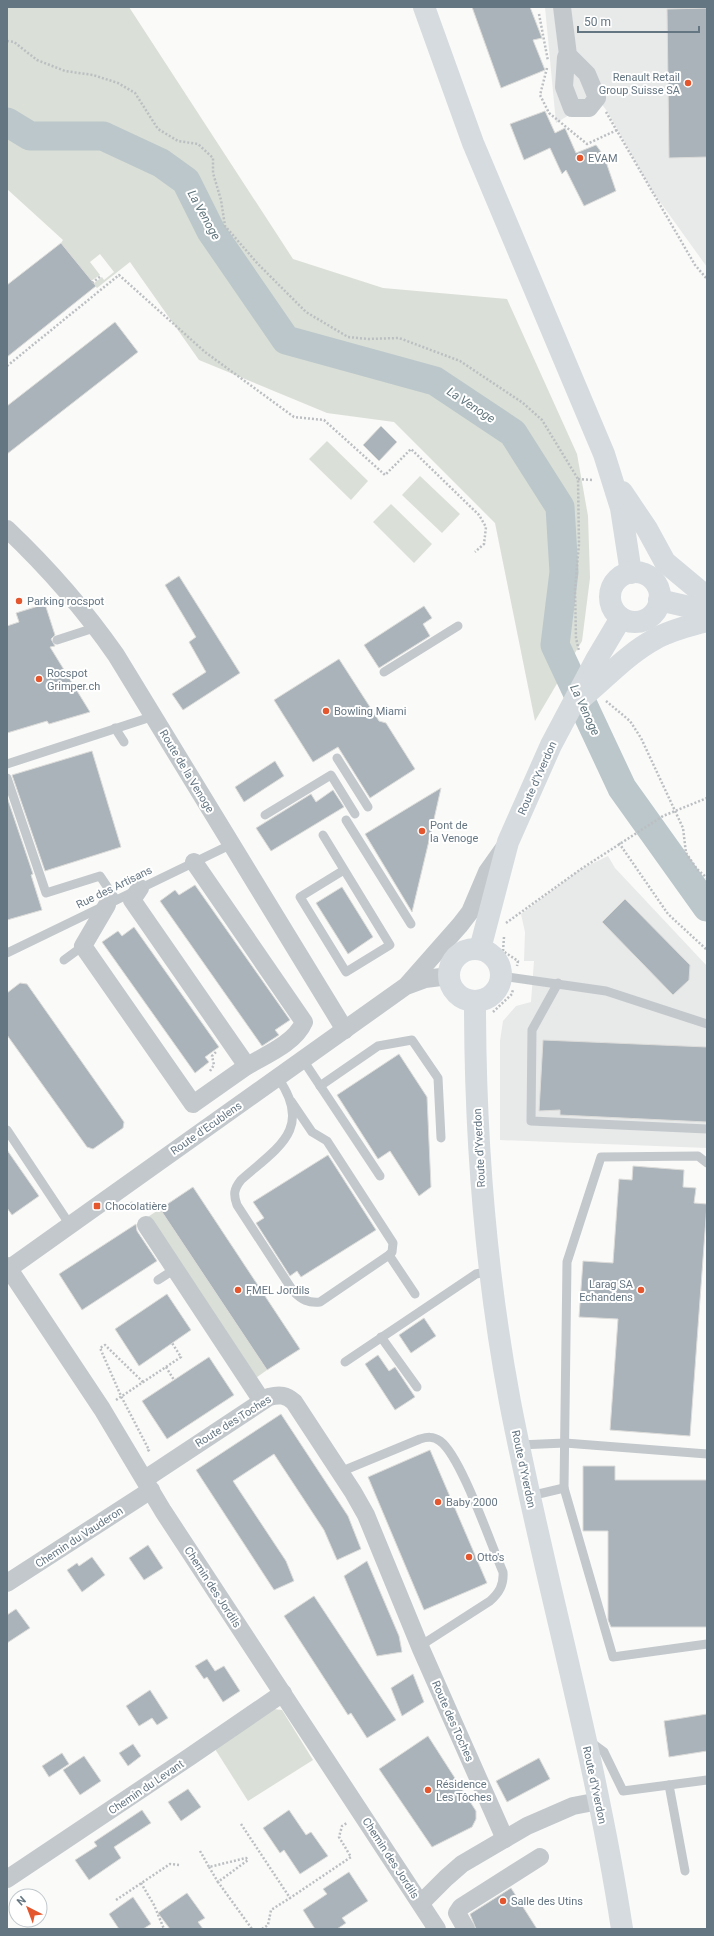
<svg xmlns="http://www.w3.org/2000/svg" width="714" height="1936" viewBox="0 0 714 1936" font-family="Roboto,sans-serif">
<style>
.built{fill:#e8e9e9}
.green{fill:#dadfd7}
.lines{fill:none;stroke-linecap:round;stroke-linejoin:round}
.river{stroke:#bbc7cb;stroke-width:29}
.building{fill:#aab3b9;stroke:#dcdcda}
.path{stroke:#bbbfc2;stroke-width:2.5;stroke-dasharray:2 2;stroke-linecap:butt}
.lane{stroke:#c3c8cc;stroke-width:9}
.street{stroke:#c3c8cc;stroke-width:18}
.secondary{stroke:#d6dbdf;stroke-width:22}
.poi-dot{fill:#e4572e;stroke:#fff;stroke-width:1.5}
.labels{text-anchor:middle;stroke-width:4;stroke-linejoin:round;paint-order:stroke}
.poi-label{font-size:11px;fill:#657683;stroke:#fff;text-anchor:start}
.street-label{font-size:11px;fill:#657683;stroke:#fff}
.water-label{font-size:12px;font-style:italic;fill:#60757c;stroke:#fff}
</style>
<rect width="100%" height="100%" fill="#fafaf8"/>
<g class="built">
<path d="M545,7H707V267L653,192L607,111L597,98L556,123Z"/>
<path d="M608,856L615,868L707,966V1148L500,1140V1041L503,1021L516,1006L531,1002L534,961H524L525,932L521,914L581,869Z"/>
</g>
<g class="green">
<path d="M7,7H129L293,259L383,288L507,299L577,454L588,516L590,578L582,641L535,721L495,523L394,422L327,413L199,360L130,262L97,288L93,284L102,277L104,280L114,272L100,254L90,262L100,275L91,281L61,243L63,240L7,189Z"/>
<path d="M327,441L368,481L351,500L309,459Z"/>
<path d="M420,476L460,514L442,533L402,495Z"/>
<path d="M391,504L432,544L414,563L373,522Z"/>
<path d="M160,1209L267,1370L250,1382L143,1220Z"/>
<path d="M273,1709L282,1710L313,1760L248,1801L215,1749Z"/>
</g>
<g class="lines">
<path class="river" d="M7,122L30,136H103L161,163L186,181L211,231L286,340L435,381L513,433L560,507L564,572L555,645L622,788L707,907"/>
</g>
<g class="building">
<path d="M472,7H530L542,38L533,40L545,70L501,88Z"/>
<path d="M707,8V157L669,158L667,9Z"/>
<path d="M545,111L555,133L565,128L576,153L596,145L604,156L616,191L584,206L566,170L562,174L550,148L524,160L510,124Z"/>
<path d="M61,243L96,286L7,357V285Z"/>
<path d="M115,322L138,352L7,454V406Z"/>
<path d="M381,426L397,442L379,461L363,445Z"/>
<path d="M179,576L240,673L183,710L172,694L206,672L189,642L196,637L165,585Z"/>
<path d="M45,604L55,635L51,639L55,646L50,647L90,712L49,724L47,721L7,733V626L19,622L16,613Z"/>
<path d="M424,606L432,618L423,624L430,636L379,668L364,645Z"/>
<path d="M339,659L379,721L386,723L415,769L370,798L338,747L313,762L274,700Z"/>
<path d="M92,751L121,847L45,871L12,775Z"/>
<path d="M275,761L284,776L244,802L235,787Z"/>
<path d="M441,788L432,828L412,912L365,834Z"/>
<path d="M333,790L344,807L271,851L256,828L311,794L316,802Z"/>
<path d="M7,797L33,874L31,875L42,910L7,920Z"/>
<path d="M195,885L290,1020L275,1030L279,1035L262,1046L160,901L175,890L179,895Z"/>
<path d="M342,887L373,937L348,954L316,903Z"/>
<path d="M625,899L690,965L689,980L673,995L602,922Z"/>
<path d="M134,927L219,1047L205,1057L209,1062L195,1073L102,942L118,931L122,936Z"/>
<path d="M20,983L27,984L124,1122L123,1128L93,1149L87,1147L7,1035V993Z"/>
<path d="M543,1040L707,1047V1122L560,1115V1110L539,1111Z"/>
<path d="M399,1054L427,1097L431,1187L419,1196L390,1151L378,1159L337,1095Z"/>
<path d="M7,1150L39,1196L12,1215L7,1208Z"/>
<path d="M328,1155L376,1230L301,1277L297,1271L290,1276L256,1223L264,1218L253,1202Z"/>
<path d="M633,1166L684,1170L683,1187L696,1188L694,1203L707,1204L690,1436L610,1430L618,1319L579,1317L583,1261L613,1263L619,1179L632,1180Z"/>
<path d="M193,1187L300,1349L267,1370L160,1209Z"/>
<path d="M136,1224L137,1231L157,1261L82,1310L59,1274Z"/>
<path d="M167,1294L191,1330L139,1366L115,1329Z"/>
<path d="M424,1318L436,1336L411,1353L399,1335Z"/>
<path d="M378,1355L389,1371L395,1367L415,1397L395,1410L365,1364Z"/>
<path d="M209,1357L234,1395L167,1439L142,1401Z"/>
<path d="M281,1414L348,1516L361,1549L337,1560L324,1530L274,1454L233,1481L286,1561L294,1581L274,1590L196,1470Z"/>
<path d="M430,1450L487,1583L424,1610L368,1477Z"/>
<path d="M583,1466H615V1480H707V1627H611L608,1620V1531H583Z"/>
<path d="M148,1545L163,1568L144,1580L129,1558Z"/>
<path d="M92,1557L105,1575L82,1592L67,1570L77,1563L79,1566Z"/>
<path d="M367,1561L399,1636L402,1652L377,1656L344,1576Z"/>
<path d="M314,1596L396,1720L367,1738L351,1713L348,1715L284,1616Z"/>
<path d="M16,1609L30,1628L7,1643V1615Z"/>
<path d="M207,1659L215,1671L224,1666L240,1691L223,1702L207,1677L204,1679L195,1666Z"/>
<path d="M413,1674L424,1702L402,1716L391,1688Z"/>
<path d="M150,1690L168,1718L157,1725L152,1718L139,1726L126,1706Z"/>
<path d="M707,1714V1751L669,1757L664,1721Z"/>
<path d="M428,1736L476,1811V1819L472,1827L432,1847L379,1769Z"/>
<path d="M133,1744L141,1756L128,1766L119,1753Z"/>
<path d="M62,1753L69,1764L49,1777L42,1766Z"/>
<path d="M84,1756L101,1781L80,1795L63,1770Z"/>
<path d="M539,1758L550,1779L507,1802L496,1781Z"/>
<path d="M188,1789L201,1807L181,1821L168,1802Z"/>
<path d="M142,1810L151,1823L114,1847L121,1858L89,1880L75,1860L97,1846L94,1842Z"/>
<path d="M289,1810L306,1835L311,1832L328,1856L300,1874L284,1850L280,1853L263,1828Z"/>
<path d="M349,1872L368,1901L342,1918L346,1923L337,1929H315L303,1910L327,1894L323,1889Z"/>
<path d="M511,1888L537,1929H476L470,1914Z"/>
<path d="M187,1893L205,1918L198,1922L203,1929H170L158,1913Z"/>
<path d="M133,1897L151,1924L143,1929H119L109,1914Z"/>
</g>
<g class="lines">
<g class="path">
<path d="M539,14L548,61"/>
<path d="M7,41L14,42L37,60L65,71L93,75L118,83L135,93L158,129L178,141L198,144L213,158V173L221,200L225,226L258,264L306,312L348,337L368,339L399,338L460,361L523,403L542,420L578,479L579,544L575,589L576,638L579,651"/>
<path d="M547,68L540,95L549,113L587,144L617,130"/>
<path d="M606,112L695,265L707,279"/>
<path d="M92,283L101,276"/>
<path d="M7,366L119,275L205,352L294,417L324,420L385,475L411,449L479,515L486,527L484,544L475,552"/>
<path d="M578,479L593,480"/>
<path d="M606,701L630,721L641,738L683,828L686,853L697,869L707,878"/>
<path d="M619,843L668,914L707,950"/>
<path d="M506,923L581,869L663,816L707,798"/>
<path d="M504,937L503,951L518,961L517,966"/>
<path d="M493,1012L512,994L513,989"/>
<path d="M210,1071L214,1065L212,1056L217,1051"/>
<path d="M131,1202L137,1211"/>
<path d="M166,1367L174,1380"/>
<path d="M143,1382L105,1345L100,1348L121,1396L149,1450L146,1452"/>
<path d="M116,1400L181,1357L172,1343"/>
<path d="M241,1824L290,1898L351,1857L339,1837L342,1826L347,1823"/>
<path d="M200,1851L209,1867L246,1858L248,1860L218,1882L252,1929"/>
<path d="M209,1867L218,1882"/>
<path d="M141,1883L154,1905L164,1929"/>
<path d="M116,1900L170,1864L179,1865"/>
<path d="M262,1929L268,1925L271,1910L290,1898"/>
</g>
<g class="lane">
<path d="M57,640L97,627"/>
<path d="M384,672L458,626"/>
<path d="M115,728L124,742"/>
<path d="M337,758L368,807"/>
<path d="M7,764L154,716"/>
<path d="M7,778L46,893L100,876L116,900"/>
<path d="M265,815L331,775L355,814"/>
<path d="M346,820L411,924"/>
<path d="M323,835L390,945L346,972L300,897L344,870"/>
<path d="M7,953L232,844"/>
<path d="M64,960L83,946"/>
<path d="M501,976L606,991L707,1024"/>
<path d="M558,983L532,1030L531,1121L707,1129"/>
<path d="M303,1060L380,1176"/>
<path d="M278,1078C314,1129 277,1148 241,1180C234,1189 233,1194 237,1205L293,1291C302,1300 308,1303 320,1302L389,1255L392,1252L393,1243L327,1141L312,1132L291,1101"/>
<path d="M320,1086L378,1046L412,1040L438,1078L441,1138"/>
<path d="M7,1130L70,1225"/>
<path d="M389,1255L415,1294"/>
<path d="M158,1280L175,1269"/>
<path d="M381,1337L417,1387"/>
<path d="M345,1362L476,1274L490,1271"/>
<path d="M519,1445L565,1443L707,1454"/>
<path d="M340,1472L420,1439C427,1437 433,1436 440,1441C461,1456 491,1545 503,1572C504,1585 499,1593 490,1601L420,1646"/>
<path d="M564,1488L567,1262L601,1157L698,1156L707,1163"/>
<path d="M530,1496L564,1488L613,1657L707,1644"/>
<path d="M589,1741L604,1752L623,1791L707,1780"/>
<path d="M669,1785L685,1871"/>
</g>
<g class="street">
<path d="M562,7L568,55L566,57L564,87L572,108H589L597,98L587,74L568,55"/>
<path d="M7,529C47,567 84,609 116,655L345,1030"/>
<path d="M140,888L132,900L247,1066C266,1055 295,1043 304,1022L194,862"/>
<path d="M107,905L83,946L193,1104L247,1066"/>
<path d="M408,984L460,925L470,912L487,872L504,848"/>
<path d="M146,1225L262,1401"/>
<path d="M7,1266L102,1409L163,1511L437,1929"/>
<path d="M7,1270L406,986L425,979L449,976"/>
<path d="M145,1479L269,1397C280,1394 286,1395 294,1402L353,1492L366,1515L421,1649L505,1839"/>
<path d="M7,1583L151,1490"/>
<path d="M7,1879L188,1758L283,1693"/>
<path d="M421,1903L446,1878L462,1864L527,1826L573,1806L599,1801"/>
<path d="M466,1929L457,1913L461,1907L540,1857"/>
</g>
<g class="secondary">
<path d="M424,7L473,143L604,454L621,508L631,573"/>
<path d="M622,492L647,529L665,562L707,597"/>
<circle cx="635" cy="597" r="25"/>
<path d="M659,600L707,611"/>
<path d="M578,701C603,681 627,654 655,639C671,630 689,626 707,621"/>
<circle cx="475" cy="975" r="26"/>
<path d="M480,949L508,842L551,745L596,660L621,618"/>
<path d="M475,1002C475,1136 485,1269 510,1402C544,1578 595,1751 622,1929"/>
</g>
</g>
<g class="poi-dot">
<circle cx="688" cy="83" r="4"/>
<circle cx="580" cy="158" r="4"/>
<circle cx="19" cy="601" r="4"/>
<circle cx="39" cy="679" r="4"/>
<circle cx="326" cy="711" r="4"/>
<circle cx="422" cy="831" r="4"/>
<rect x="93" y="1202" width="8" height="8" rx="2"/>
<circle cx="238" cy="1290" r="4"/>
<circle cx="641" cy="1290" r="4"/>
<circle cx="438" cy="1502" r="4"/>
<circle cx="469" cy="1557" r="4"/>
<circle cx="428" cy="1790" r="4"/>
<circle cx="503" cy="1901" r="4"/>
</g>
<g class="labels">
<g class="poi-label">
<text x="680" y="81" text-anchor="end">Renault Retail<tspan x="680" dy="13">Group Suisse SA</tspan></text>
<text x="588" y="162">EVAM</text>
<text x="27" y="605">Parking rocspot</text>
<text x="47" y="677">Rocspot<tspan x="47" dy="13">Grimper.ch</tspan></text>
<text x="334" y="715">Bowling Miami</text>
<text x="430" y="829">Pont de<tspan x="430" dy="13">la Venoge</tspan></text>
<text x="105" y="1210">Chocolatière</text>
<text x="633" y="1288" text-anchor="end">Larag SA<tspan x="633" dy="13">Echandens</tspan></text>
<text x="246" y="1294">FMEL Jordils</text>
<text x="446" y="1506">Baby 2000</text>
<text x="477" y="1561">Otto's</text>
<text x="436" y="1788">Résidence<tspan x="436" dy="13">Les Tôches</tspan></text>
<text x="511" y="1905">Salle des Utins</text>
</g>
<g class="street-label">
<text transform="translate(187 771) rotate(59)" y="4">Route de la Venoge</text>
<text transform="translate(537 778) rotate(-66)" y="4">Route d'Yverdon</text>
<text transform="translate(114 887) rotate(-26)" y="4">Rue des Artisans</text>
<text transform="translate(206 1128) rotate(-35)" y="4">Route d'Ecublens</text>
<text transform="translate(479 1148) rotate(-93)" y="4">Route d'Yverdon</text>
<text transform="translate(233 1421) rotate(-32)" y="4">Route des Toches</text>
<text transform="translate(524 1469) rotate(78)" y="4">Route d'Yverdon</text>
<text transform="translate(79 1537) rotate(-33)" y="4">Chemin du Vauderon</text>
<text transform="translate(213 1587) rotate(57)" y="4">Chemin des Jordils</text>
<text transform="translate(453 1721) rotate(66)" y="4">Route des Toches</text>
<text transform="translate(595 1785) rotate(78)" y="4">Route d'Yverdon</text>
<text transform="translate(146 1787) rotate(-34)" y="4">Chemin du Levant</text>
<text transform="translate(391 1858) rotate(57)" y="4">Chemin des Jordils</text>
</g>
<g class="water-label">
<text transform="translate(204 215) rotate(61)" y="4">La Venoge</text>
<text transform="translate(471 405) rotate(33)" y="4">La Venoge</text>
<text transform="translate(585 710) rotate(65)" y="4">La Venoge</text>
</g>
</g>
<rect width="714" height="1936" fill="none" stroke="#657683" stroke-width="16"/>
<g transform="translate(28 1908) rotate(318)"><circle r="19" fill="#ffffff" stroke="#c1c8cd"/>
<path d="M0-3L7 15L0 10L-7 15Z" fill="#e4572e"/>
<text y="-6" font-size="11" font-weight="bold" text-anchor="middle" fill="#657683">N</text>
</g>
<path d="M578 26v6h121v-6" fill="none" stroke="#657683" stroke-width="2"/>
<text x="584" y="26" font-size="12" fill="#657683" stroke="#ffffff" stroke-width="3" paint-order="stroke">50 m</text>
</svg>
